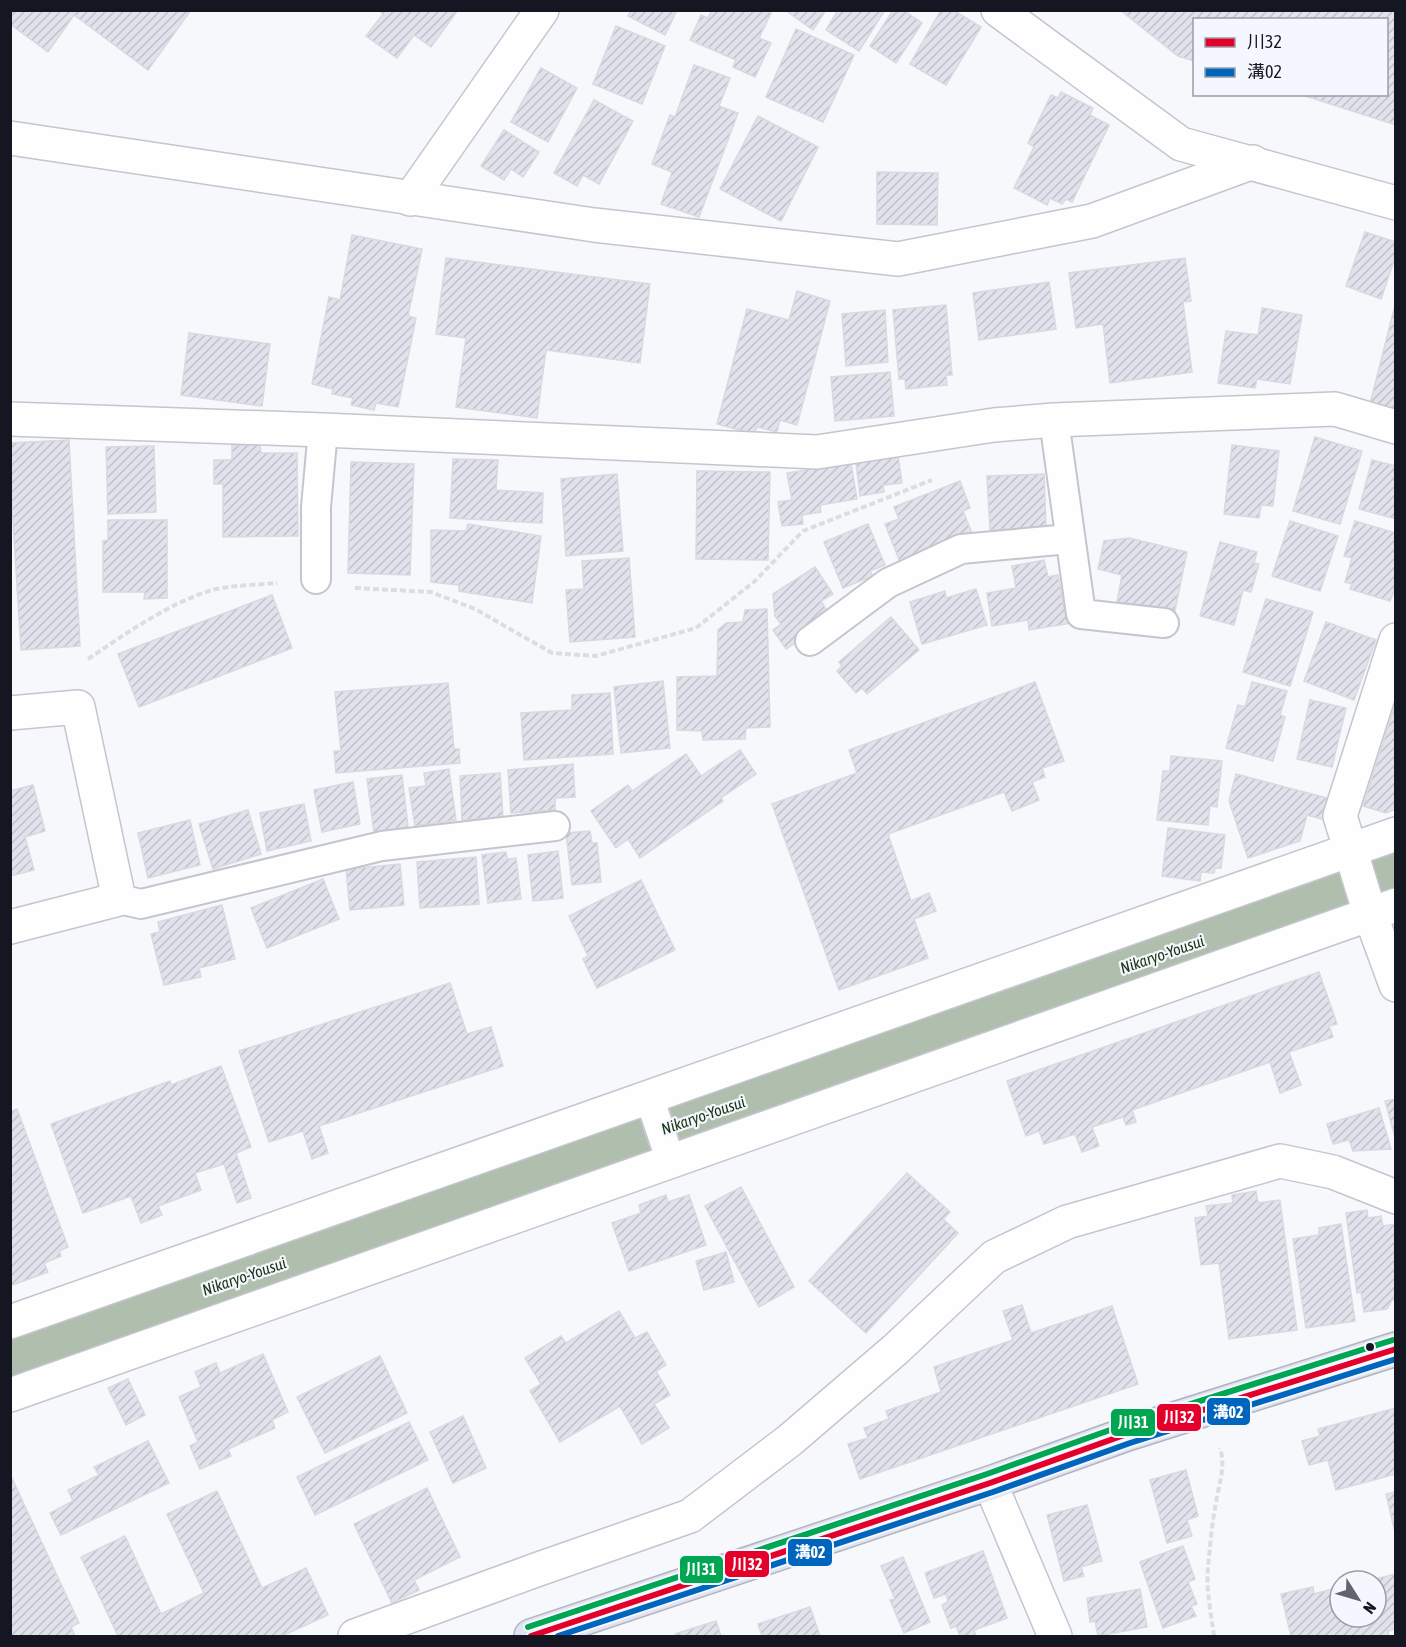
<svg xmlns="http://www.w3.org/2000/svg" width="1406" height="1647" viewBox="0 0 1406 1647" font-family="'Asap Condensed','Noto Sans JP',sans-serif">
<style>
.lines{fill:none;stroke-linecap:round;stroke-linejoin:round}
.river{stroke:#b0beae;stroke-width:88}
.building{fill:url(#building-hatch);stroke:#d8d9e1;stroke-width:1.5}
.lane-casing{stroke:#c4c6ce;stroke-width:32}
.street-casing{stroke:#c4c6ce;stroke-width:36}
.secondary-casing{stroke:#c4c6ce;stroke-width:36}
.highway-casing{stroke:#b1b3c1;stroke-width:36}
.path{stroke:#dcddde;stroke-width:4;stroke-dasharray:6 3;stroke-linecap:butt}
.lane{stroke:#fefeff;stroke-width:28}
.street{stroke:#fefeff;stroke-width:33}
.secondary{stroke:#fefeff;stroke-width:33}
.highway{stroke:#e1e3ee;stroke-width:33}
.bus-1-casing{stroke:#f5f7fe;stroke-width:10}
.bus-2-casing{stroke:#f5f7fe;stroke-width:10}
.bus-3-casing{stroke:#f5f7fe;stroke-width:10}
.bus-1{stroke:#e4002b;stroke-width:6}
.bus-2{stroke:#0065bd;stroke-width:6}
.bus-3{stroke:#00a651;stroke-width:6}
.bus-dot{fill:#141622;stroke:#f5f7fe;stroke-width:2}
.labels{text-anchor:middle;stroke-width:4.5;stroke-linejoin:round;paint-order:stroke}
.water-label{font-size:16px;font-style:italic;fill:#193610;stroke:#f5f7fe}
.line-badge{stroke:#f5f7fe;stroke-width:2}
.badge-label{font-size:16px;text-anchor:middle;font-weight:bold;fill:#fff}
</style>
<defs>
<pattern id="building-hatch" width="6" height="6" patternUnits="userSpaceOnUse" patternTransform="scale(1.5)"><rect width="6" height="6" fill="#e1e2eb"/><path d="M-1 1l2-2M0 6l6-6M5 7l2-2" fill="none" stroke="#c0c1c9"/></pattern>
</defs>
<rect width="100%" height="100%" fill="#f7f8fc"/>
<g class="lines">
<path class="river" d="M10,1358L768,1089L1396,872"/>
</g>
<g class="building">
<path d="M10,10H191L148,70L74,15L48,52L10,24Z"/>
<path d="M378,10H458L431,47L414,35L397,58L366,36L383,14Z"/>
<path d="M631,10H677L665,35L628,16Z"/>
<path d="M712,10H765L771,13L759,38L771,43L755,77L733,67L736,60L690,40L701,15L708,18Z"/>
<path d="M785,10H826L813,30Z"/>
<path d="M838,10H885L859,51L826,30Z"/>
<path d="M893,10H903L922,23L896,63L870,46Z"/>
<path d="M941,10H953L981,27L946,85L910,64Z"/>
<path d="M1120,10H1396V125L1299,94H1386V20H1194V61L1178,56Z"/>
<path d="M616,26L665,46L642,104L593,84Z"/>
<path d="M796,29L854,55L823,122L766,97Z"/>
<path d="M694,65L730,78L719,106L738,113L699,217L661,204L672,172L652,164L670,115L675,117Z"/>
<path d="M541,68L577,88L548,142L511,122Z"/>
<path d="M1061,92L1093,108L1090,115L1109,125L1072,202L1066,199L1062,204L1050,198L1047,205L1014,188L1034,147L1028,143L1051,95L1058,98Z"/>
<path d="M594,100L633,121L599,184L583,175L577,186L554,173Z"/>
<path d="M758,116L818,147L781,221L720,189Z"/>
<path d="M504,130L539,152L523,177L511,169L504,180L481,166Z"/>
<path d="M877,172L938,173L937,225L877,224Z"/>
<path d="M1365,232L1396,242V255L1381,299L1346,286Z"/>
<path d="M352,235L422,249L408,316L416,318L398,407L376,403L374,410L351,405L353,398L332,394L333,389L312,384L329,297L340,300Z"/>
<path d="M446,258L650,284L640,363L546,350L537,418L456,407L466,338L436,334Z"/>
<path d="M1185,258L1191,301L1183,302L1192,372L1110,383L1103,324L1076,328L1069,273Z"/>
<path d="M1049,282L1056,329L979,340L973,293Z"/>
<path d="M797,291L830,301L797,425L780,420L777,432L757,427L754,434L717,424L747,309L789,320Z"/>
<path d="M946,305L952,375H946L947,385L906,389L905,379H899L893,310Z"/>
<path d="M1262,308L1302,315L1290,384L1257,379L1255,388L1218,383L1226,331L1258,335Z"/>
<path d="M1394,309H1396V410L1370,404Z"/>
<path d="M885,310L888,362L846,366L842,314Z"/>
<path d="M189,333L270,344L262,406L181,395Z"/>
<path d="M890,372L894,416L835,421L831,377Z"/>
<path d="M1315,437L1362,451L1340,524L1293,511Z"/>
<path d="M69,440L80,646L21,650L10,474V443Z"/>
<path d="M260,444L261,453H297L298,536L223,537V484H214V460H232V445Z"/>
<path d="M1232,445L1279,451L1273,506L1261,505L1259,518L1224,514Z"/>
<path d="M154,446L156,512L108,514L106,447Z"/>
<path d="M897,449L902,483L883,485L884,492L860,496L855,455Z"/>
<path d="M453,459L498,460L496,490L543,493L542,523L450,518Z"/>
<path d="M1372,460L1396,466V519L1359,509Z"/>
<path d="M351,462L414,464L410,575L348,573Z"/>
<path d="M851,463L857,499L820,505L821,512L802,515L803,524L782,526L778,502L792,500L787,473Z"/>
<path d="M697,471L770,472L768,560L696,559Z"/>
<path d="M617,474L623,551L566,556L561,479Z"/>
<path d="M1044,474L1046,527L990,530L987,476Z"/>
<path d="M960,481L970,508L963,511L972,533L900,562L885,524L899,519L894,507Z"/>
<path d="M108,520H167V598L144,599L145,592H103V541L108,540Z"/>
<path d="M1290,521L1338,536L1320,591L1272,576Z"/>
<path d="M1355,521L1396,533V586L1390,601L1350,589L1352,584L1345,582L1352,558L1344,556Z"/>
<path d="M468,524L541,536L532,603L459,591V585L431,582V530L466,531Z"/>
<path d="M868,524L885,565L870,571L873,576L843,588L824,542Z"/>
<path d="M1129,538L1187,552L1174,615L1117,602L1122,575L1098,569L1104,541Z"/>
<path d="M1220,542L1257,552L1254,563L1259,564L1251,592L1243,590L1234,625L1200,616Z"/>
<path d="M629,558L635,637L570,642L566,590L584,589L582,561Z"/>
<path d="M1044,560L1048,577L1058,575L1064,608L1070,607L1073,623L1029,630L1028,620L992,626L987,593L1016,588L1012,566Z"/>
<path d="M815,567L833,594L821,601L827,611L815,618L820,627L786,649L773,630L781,624L775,616L773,594Z"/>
<path d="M976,589L987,625L922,644L910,602L945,591L946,598Z"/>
<path d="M272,595L292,648L139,707L118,654Z"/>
<path d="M1266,599L1313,612L1290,686L1243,672Z"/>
<path d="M767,609L770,727L746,728L745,739L703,740L702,731L677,730V677L717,676L718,630L726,623L743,622L745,610Z"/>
<path d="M891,617L919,650L867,694L862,688L856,693L837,671L842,666L839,662Z"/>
<path d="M1326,622L1376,640L1354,700L1304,681Z"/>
<path d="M663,681L670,748L621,753L614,687Z"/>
<path d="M1035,682L1064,761L1042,768L1045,777L1032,782L1039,800L1012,811L1004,792L888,834L911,901L929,893L936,911L914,919L928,958L839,990L772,804L857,773L849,750Z"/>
<path d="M1252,682L1287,691L1280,715L1285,717L1273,761L1226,748L1238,705L1245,707Z"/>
<path d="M448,683L454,749H459L460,763L336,773L334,751H341L335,692Z"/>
<path d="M610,693L613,754L524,760L521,713L572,710V695Z"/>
<path d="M1310,700L1346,708L1332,767L1297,759Z"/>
<path d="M1396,702V809L1386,813L1363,806Z"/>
<path d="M740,750L756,774L721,798L723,801L640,858L628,839L616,848L591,811L628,785L632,791L686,754L701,776Z"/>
<path d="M1171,756L1222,761L1217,807L1210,806L1208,825L1157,820L1163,771H1170Z"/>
<path d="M573,764L575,797L555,798V810L511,813L508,770Z"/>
<path d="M449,769L456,820L415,826L409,788L426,786L424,773Z"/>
<path d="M500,773L503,817L462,820L460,776Z"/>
<path d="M1236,774L1327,798L1322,819L1307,815L1300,841L1248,858L1229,801Z"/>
<path d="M402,775L408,827L374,832L367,779Z"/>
<path d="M353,782L360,824L322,832L314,790Z"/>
<path d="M33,785L45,831L25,837L34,870L10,876V791Z"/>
<path d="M304,804L311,841L267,851L260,813Z"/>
<path d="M248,810L261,854L213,869L199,824Z"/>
<path d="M190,820L200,865L148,878L138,833Z"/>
<path d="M1168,828L1225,835L1221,868H1215L1214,873L1201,872L1200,881L1162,876Z"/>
<path d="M590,831L592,843H597L601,882L572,885L566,833Z"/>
<path d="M558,851L563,898L533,901L528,855Z"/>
<path d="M506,852L507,859L516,858L521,899L488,903L482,855Z"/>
<path d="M476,857L479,904L420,908L417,862Z"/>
<path d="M400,864L404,905L350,910L346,869Z"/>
<path d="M323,879L339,919L267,948L251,908Z"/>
<path d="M641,880L675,950L597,988L583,959L588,956L569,916Z"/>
<path d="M222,905L235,959L199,968L201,977L164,985L151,934L160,932L158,922Z"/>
<path d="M1319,972L1337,1024L1329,1026L1333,1037L1289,1052L1301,1085L1280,1093L1270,1062L1132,1110L1136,1122L1126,1125L1123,1117L1092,1127L1099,1146L1082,1152L1075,1134L1044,1144L1039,1131L1026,1136L1007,1081Z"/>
<path d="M450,983L467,1034L491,1027L503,1066L319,1126L328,1153L312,1159L303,1131L269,1142L239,1051Z"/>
<path d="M221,1066L251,1147L236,1153L251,1198L237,1203L224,1164L195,1173L201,1190L158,1206L162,1215L141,1223L131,1196L83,1213L51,1124L170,1081L171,1085Z"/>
<path d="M1396,1099V1141L1385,1101Z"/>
<path d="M1379,1108L1391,1149L1353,1151L1349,1140L1333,1144L1327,1124Z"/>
<path d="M17,1109L68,1247L59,1251L61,1256L44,1263L48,1272L10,1286V1112Z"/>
<path d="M907,1173L950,1212L943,1219L958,1233L866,1333L809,1281Z"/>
<path d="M741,1187L794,1287L759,1307L705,1206Z"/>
<path d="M1256,1191L1258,1203L1280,1200L1297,1330L1229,1339L1219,1263L1201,1265L1195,1218L1208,1216L1206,1206L1233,1203L1232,1195Z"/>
<path d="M666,1195L668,1202L689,1195L706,1245L629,1271L612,1223L641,1213L639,1205Z"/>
<path d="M1367,1210L1368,1218L1381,1216L1383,1226L1396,1224V1299L1392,1300L1387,1309L1364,1312L1361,1292L1357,1293L1346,1213Z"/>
<path d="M1341,1224L1355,1321L1306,1328L1293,1239L1319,1235V1228Z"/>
<path d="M726,1252L734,1282L704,1290L696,1261Z"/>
<path d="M1022,1305L1031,1333L1112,1306L1138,1384L860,1479L848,1444L868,1438L864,1428L889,1419L886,1411L941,1392L934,1367L1013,1340L1003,1311Z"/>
<path d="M619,1311L635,1338L647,1332L666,1365L656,1371L670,1395L654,1404L669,1428L642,1444L620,1406L560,1442L530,1391L541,1384L525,1358L561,1336L566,1343Z"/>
<path d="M263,1354L288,1412L272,1420L275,1428L228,1449L231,1456L200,1469L190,1446L198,1442L179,1397L201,1387L195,1372L216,1363L220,1373Z"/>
<path d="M380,1356L407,1413L325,1453L297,1397Z"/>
<path d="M128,1379L145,1415L126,1425L108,1388Z"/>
<path d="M1396,1408V1474L1336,1490L1328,1460L1309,1465L1302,1441L1320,1436L1318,1429Z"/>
<path d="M463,1416L486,1468L453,1483L430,1432Z"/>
<path d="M409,1422L428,1460L315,1515L297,1477Z"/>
<path d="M148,1441L169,1483L61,1535L50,1513L73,1501L68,1490L99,1475L94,1467Z"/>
<path d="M1186,1470L1198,1516L1187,1520L1192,1536L1167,1543L1150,1480Z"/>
<path d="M10,1474L79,1623L71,1627L75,1636H10Z"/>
<path d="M427,1488L460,1557L414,1580L419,1590L392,1603L354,1524Z"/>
<path d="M217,1491L262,1588L306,1568L328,1615L282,1636H118L81,1557L125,1536L161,1614L204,1593L167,1514Z"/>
<path d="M1396,1492V1537L1386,1494Z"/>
<path d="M1087,1505L1102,1561L1081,1567L1084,1576L1064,1581L1047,1515Z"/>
<path d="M1183,1546L1195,1579L1188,1582L1197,1604L1191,1606L1196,1616L1163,1628L1140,1562Z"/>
<path d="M983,1551L1007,1618L974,1630L976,1636H960L956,1626L951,1628L942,1605L948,1602L946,1594L934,1598L925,1573Z"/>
<path d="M903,1557L930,1622L904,1633L890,1600L895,1599L881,1566Z"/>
<path d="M1396,1574V1629L1388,1631L1389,1636H1291L1281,1594L1313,1587L1314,1594L1340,1587V1617H1376V1581H1366Z"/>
<path d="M1140,1589L1147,1627L1098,1636L1095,1621L1090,1622L1087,1598Z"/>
<path d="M810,1607L820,1636H762L758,1624Z"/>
<path d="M716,1621L721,1636H676L675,1634Z"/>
</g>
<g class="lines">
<defs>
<g id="lane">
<path d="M1054,420L1081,614L1164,623"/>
<path d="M316,579V507L323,430"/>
<path d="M810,641L888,583L961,549L1069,539"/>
<path d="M119,899L141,904L382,846L555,826"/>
<path d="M649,1097L671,1162"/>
</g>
<g id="street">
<path d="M10,138L594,225L898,259L1092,221L1253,162"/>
<path d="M410,199L542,10"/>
<path d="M10,419L323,430L817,452L994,425L1054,420L1335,409L1396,427"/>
<path d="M1396,640L1340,816L1370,914L1396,985"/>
<path d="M10,713L78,707L119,899L10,927"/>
<path d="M10,1322L1396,834"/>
<path d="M10,1395L1396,905"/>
<path d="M990,1483L1055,1636"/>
<path d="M355,1636L536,1570L690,1516L790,1440L896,1349L994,1257L1067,1222L1280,1161L1333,1172L1396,1197"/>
</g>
<path id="secondary" d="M998,10L1181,144L1396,203"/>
<path id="highway" d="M531,1636L990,1483L1127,1434L1396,1349"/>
</defs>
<use href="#lane" class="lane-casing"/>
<use href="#street" class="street-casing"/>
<use href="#secondary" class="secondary-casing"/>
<use href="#highway" class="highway-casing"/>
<g class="path">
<path d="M355,588L431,592L475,609L552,653L596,656L696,628L755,581L803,531L932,480"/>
<path d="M88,659C127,633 167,604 212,590C232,585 256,585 277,583"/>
<path d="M1214,1636C1211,1614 1206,1590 1208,1567C1210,1546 1212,1523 1216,1502C1219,1483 1226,1467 1220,1448"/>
</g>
<use href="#lane" class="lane"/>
<use href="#street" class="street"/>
<use href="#secondary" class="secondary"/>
<use href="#highway" class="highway"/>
<defs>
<path id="bus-1" d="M531,1636L990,1483L1127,1434L1396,1349"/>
<path id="bus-2" d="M558,1636L993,1492L1130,1443L1396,1359"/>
<path id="bus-3" d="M528,1627L987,1474L1124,1425L1393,1340"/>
</defs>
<use href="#bus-1" class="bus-1-casing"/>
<use href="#bus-2" class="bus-2-casing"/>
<use href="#bus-3" class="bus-3-casing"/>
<use href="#bus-1" class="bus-1"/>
<use href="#bus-2" class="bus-2"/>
<use href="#bus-3" class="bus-3"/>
</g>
<circle class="bus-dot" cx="1370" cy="1347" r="5"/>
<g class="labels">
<g class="water-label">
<text transform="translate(1162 954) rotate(-19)" y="6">Nikaryo-Yousui</text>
<text transform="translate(703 1115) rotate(-19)" y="6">Nikaryo-Yousui</text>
<text transform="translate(244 1276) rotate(-19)" y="6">Nikaryo-Yousui</text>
</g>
</g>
<g class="line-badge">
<rect x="1206" y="1397" width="45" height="29" rx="6" fill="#0065bd"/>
<rect x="1156" y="1403" width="46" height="29" rx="6" fill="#e4002b"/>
<rect x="1110" y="1408" width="46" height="29" rx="6" fill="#00a651"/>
<rect x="787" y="1538" width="46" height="29" rx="6" fill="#0065bd"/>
<rect x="724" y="1550" width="46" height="28" rx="6" fill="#e4002b"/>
<rect x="679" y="1555" width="45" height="29" rx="6" fill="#00a651"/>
</g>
<g class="badge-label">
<text x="1228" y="1418">溝02</text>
<text x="1179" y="1423">川32</text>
<text x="1133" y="1428">川31</text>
<text x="810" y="1558">溝02</text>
<text x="747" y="1570">川32</text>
<text x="701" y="1575">川31</text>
</g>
<rect width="1406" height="1647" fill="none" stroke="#141622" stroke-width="24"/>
<rect x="1193" y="18" width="195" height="78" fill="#f5f7fe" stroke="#9b9da6" stroke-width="1.5"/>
<rect x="1205" y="38" width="30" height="9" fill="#e4002b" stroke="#9b9da6" stroke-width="1.5"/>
<text x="1247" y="48" font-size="18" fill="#141622">川32</text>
<rect x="1205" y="68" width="30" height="9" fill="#0065bd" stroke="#9b9da6" stroke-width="1.5"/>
<text x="1247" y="78" font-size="18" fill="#141622">溝02</text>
<g transform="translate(1358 1599) rotate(127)"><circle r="28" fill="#f5f7fe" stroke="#9b9da6" stroke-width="1.5"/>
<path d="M0-4.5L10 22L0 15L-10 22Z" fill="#63656e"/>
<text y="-9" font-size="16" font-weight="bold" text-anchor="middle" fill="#141622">N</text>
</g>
</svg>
